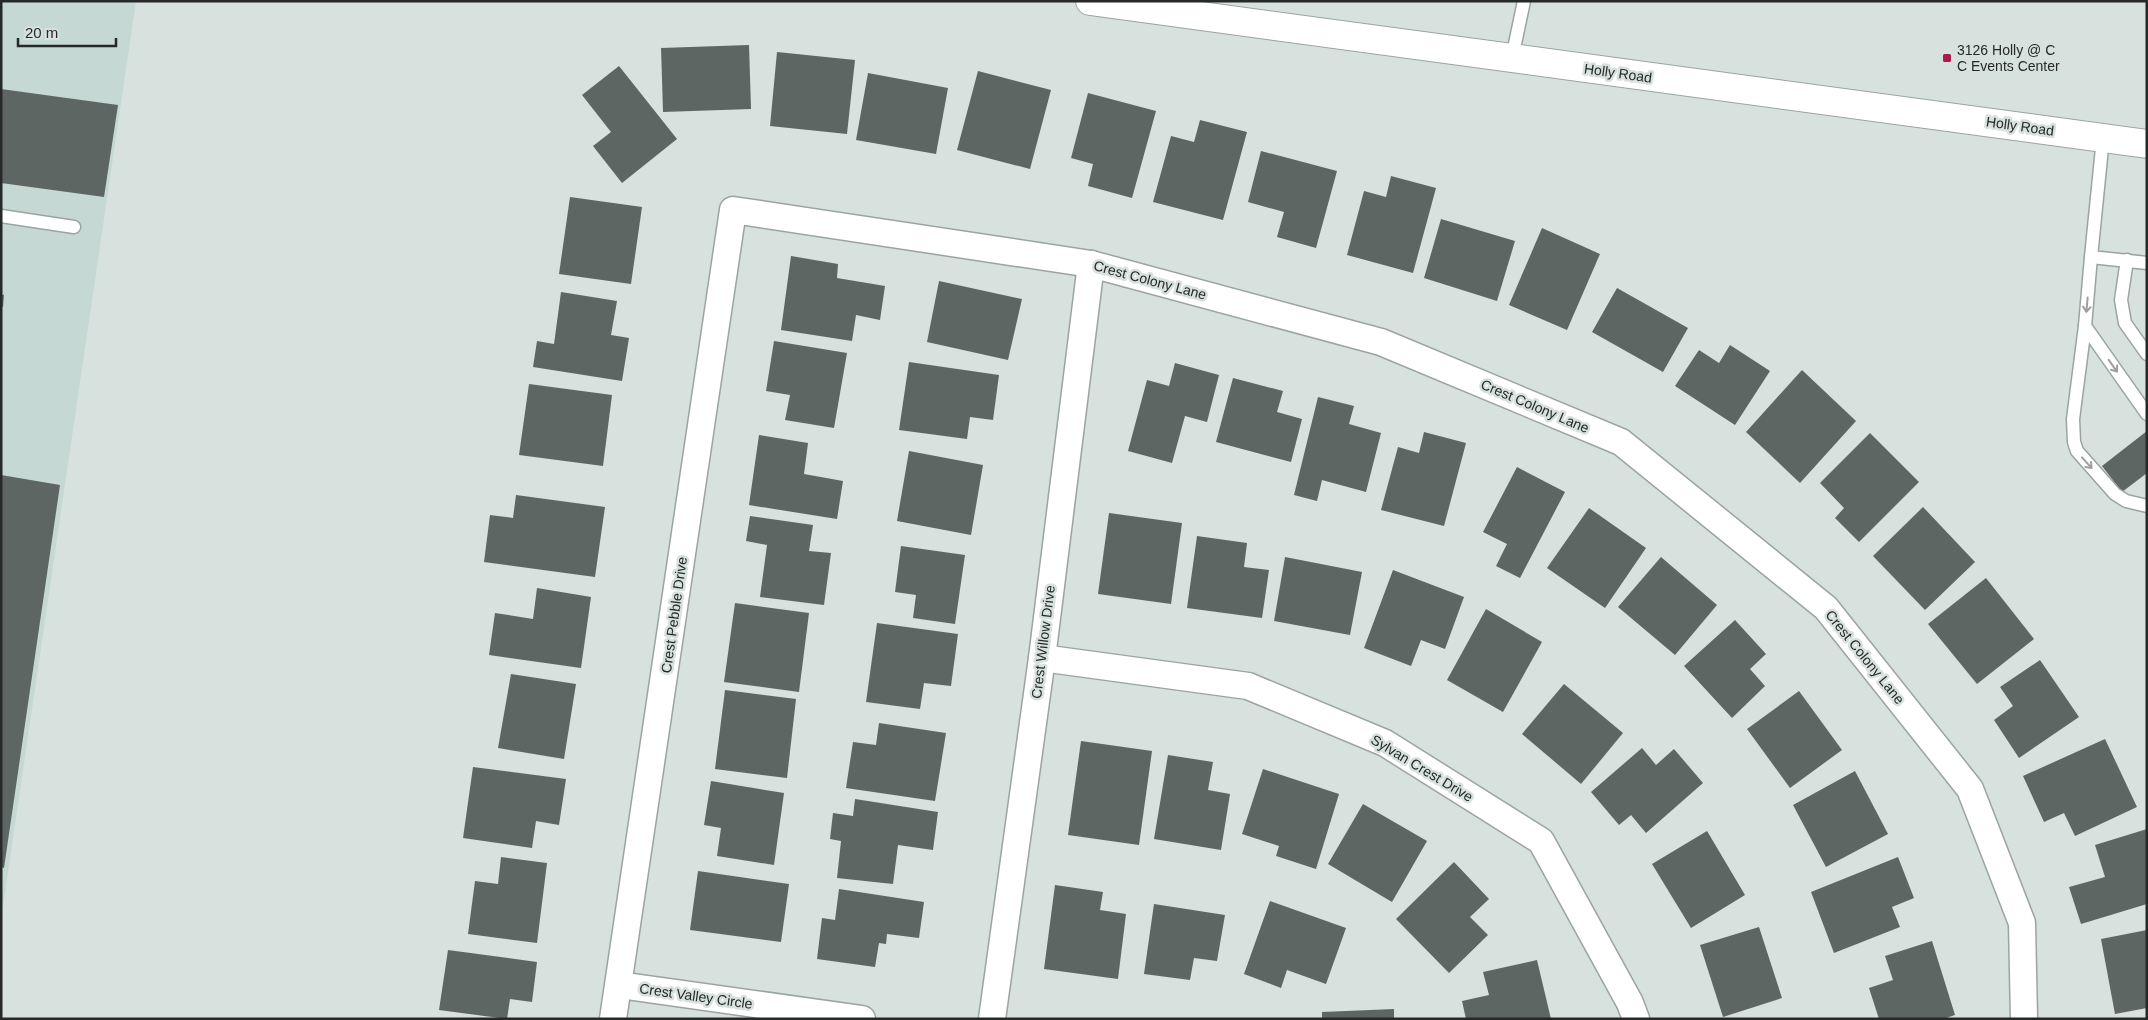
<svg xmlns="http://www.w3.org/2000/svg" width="2148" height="1020" viewBox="0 0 2148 1020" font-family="Helvetica,sans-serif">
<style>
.built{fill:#c5d8d4}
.building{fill:#5e6664}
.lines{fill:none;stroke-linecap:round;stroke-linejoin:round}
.lane-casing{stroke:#9ba4a2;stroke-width:15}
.street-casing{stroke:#9ba4a2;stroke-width:29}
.secondary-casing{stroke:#9ba4a2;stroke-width:30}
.lane{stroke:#fff;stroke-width:12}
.street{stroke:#fff;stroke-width:26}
.secondary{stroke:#fff;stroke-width:28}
.oneway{stroke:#9d9f9e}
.poi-dot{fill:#ad1a4a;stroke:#d7e1de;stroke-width:2}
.labels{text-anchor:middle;stroke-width:5;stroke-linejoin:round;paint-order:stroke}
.poi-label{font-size:14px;fill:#252928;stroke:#d7e1de;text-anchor:start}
.street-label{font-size:14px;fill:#252928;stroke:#d7e1de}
</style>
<rect width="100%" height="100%" fill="#d7e1de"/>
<path class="built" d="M1,1H136L1,920Z"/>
<g class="building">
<path d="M749,45L751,109L663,112L661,48Z"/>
<path d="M777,52L855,60L847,134L770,126Z"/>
<path d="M619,66L677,139L622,183L593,146L611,132L582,95Z"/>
<path d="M978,71L1051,90L1030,169L957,150Z"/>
<path d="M868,73L948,88L936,154L856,140Z"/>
<path d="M1,89L118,105L104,197L1,183Z"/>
<path d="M1088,93L1156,111L1132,198L1088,186L1093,164L1071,158Z"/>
<path d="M1200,120L1247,132L1223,220L1153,202L1171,136L1194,142Z"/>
<path d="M1261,151L1337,171L1316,248L1277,237L1284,212L1248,202Z"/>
<path d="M1391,176L1436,188L1413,273L1347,255L1364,191L1386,197Z"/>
<path d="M570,197L642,207L631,284L559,274Z"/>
<path d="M1441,219L1515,241L1497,301L1424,278Z"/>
<path d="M1542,228L1600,254L1567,330L1509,305Z"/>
<path d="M791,256L838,264L837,278L885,286L880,320L856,315L852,341L781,330Z"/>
<path d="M939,281L1022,299L1008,360L927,342Z"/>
<path d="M1617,288L1688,328L1663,372L1592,332Z"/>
<path d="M561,292L617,301L611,335L629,338L622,381L533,367L537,341L554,344Z"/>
<path d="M1,294L4,295L3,307H1Z"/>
<path d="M774,341L847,353L834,428L785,420L790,395L766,391Z"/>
<path d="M1730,345L1770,371L1735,425L1675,386L1699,350L1719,363Z"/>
<path d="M909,362L999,375L993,420L970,417L967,439L899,430Z"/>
<path d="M1175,363L1219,375L1207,422L1185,416L1172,463L1128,451L1147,380L1169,386Z"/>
<path d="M1802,370L1856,421L1800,483L1746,432Z"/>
<path d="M1233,378L1283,391L1277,412L1302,419L1291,462L1216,442Z"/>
<path d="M529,384L612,395L603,466L519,455Z"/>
<path d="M1318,397L1354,406L1349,424L1381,433L1366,492L1322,480L1317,501L1294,495Z"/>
<path d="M2147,431V473L2122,492L2102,466Z"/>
<path d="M1424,432L1466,443L1444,526L1381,510L1398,447L1419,453Z"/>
<path d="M1870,433L1919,482L1859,542L1835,518L1844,508L1820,483Z"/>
<path d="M759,435L808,443L804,474L843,481L837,519L749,505Z"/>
<path d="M909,451L983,465L971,535L897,521Z"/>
<path d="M1517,467L1565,492L1520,578L1496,566L1507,544L1483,532Z"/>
<path d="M1,475L60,485L4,868L1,867Z"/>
<path d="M516,495L605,507L595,577L484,562L490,515L513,518Z"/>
<path d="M1923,507L1975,562L1925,610L1873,556Z"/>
<path d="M1589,508L1646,548L1605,608L1547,568Z"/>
<path d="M1109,513L1182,523L1171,604L1098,594Z"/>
<path d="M750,516L813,525L809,551L831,553L824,605L760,597L767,545L746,541Z"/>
<path d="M1197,536L1247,543L1244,567L1269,570L1262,618L1187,608Z"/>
<path d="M901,546L965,555L955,624L913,618L916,595L895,592Z"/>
<path d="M1285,557L1362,572L1350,635L1274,621Z"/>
<path d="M1661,557L1717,605L1675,655L1618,607Z"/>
<path d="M1393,570L1464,597L1445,649L1421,640L1411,666L1364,648Z"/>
<path d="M1986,578L2034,639L1977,684L1928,624Z"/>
<path d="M537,588L591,597L581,668L489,655L495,613L533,619Z"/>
<path d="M735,603L809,613L799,692L724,682Z"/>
<path d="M1486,609L1542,642L1503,712L1447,680Z"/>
<path d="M1735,620L1766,654L1750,669L1765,686L1732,718L1684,666Z"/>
<path d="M877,623L958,634L951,686L924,683L920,709L866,702Z"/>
<path d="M2040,660L2079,717L2019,758L1994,720L2013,706L2000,687Z"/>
<path d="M511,674L576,684L564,759L498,748Z"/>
<path d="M1564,684L1623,733L1581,784L1522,734Z"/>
<path d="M725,690L796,699L787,778L715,769Z"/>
<path d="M1799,691L1842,750L1790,788L1747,729Z"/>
<path d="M879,723L946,733L935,801L846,788L853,742L876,745Z"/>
<path d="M2105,739L2137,807L2075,836L2064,813L2044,822L2023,776Z"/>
<path d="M1081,741L1152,751L1139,845L1068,835Z"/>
<path d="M1642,748L1656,765L1674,749L1703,783L1646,833L1631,815L1619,825L1591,792Z"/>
<path d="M1168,755L1213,762L1208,790L1230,794L1221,850L1154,839Z"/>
<path d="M473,767L566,779L559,825L536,821L532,848L463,838Z"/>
<path d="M1263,769L1339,794L1316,869L1276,856L1279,846L1242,834Z"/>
<path d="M1855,771L1888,834L1826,867L1793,805Z"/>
<path d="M711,781L784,793L774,865L717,856L721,828L704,825Z"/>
<path d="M855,799L938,812L933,850L898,845L893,884L837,878L841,841L830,839L833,813L853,816Z"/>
<path d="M1363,804L1427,841L1392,902L1328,864Z"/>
<path d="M2147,829V904L2081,924L2069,887L2105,877L2095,845Z"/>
<path d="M1707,831L1745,895L1691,928L1652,864Z"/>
<path d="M501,857L547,863L537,943L468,934L475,881L498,884Z"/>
<path d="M1898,857L1914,898L1892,907L1900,927L1834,953L1811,892Z"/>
<path d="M1454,862L1489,899L1470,917L1488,935L1449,973L1396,919Z"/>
<path d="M698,871L789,884L781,942L690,930Z"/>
<path d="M1055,885L1103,892L1100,910L1126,914L1118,979L1044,969Z"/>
<path d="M839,889L924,902L919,938L887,934L886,944L879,943L875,967L817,959L822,918L835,920Z"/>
<path d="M1270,901L1346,928L1326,984L1287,970L1281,988L1244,974Z"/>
<path d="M1154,904L1225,915L1217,961L1194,958L1190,980L1144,974Z"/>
<path d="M1759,927L1782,998L1723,1017L1700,945Z"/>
<path d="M2147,930V1008L2115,1014L2101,939Z"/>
<path d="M1932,941L1955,1015L1943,1019H1879L1869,988L1893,980L1885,956Z"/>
<path d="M448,950L537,962L532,1002L510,999L507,1019L439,1010Z"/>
<path d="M1537,960L1551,1019H1466L1462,1001L1489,995L1483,972Z"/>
<path d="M1394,1009V1019H1322V1012Z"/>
</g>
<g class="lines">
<defs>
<g id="lane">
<path d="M1512,58L1524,1"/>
<path d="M2103,138L2091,257L2147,263"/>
<path d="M1,216L74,227"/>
<path d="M2091,257L2085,326L2073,419L2074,442L2077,451L2115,494L2126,501L2147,506"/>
<path d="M2127,260L2121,300L2125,323L2147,354"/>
<path d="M2085,326L2147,414"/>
</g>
<g id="street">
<path d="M1042,658L1248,686L1385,743L1541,841L1630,1003L1636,1019"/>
<path d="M619,985L862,1019"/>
<path d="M613,1019L733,210L1091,264L1381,342L1621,442L1826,608L1970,789L2022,923L2024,1019"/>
<path d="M992,1019L1042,658L1091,264"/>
</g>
<path id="secondary" d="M1090,1L2147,144"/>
</defs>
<use href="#lane" class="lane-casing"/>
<use href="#street" class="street-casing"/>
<use href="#secondary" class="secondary-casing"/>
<use href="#lane" class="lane"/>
<use href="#street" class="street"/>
<use href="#secondary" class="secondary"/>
</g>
<defs><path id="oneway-shaft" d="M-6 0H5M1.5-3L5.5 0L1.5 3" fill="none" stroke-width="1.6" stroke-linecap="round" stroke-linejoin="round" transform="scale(1.25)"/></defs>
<g class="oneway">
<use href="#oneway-shaft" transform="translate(2087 305) rotate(95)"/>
<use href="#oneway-shaft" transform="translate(2113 366) rotate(55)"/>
<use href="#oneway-shaft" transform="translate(2087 463) rotate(48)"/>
</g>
<rect class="poi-dot" x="1942" y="53" width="10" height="10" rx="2.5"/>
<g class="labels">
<g class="poi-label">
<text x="1957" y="55">3126 Holly @ C<tspan x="1957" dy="16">C Events Center</tspan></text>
</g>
<g class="street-label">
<text transform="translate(1618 73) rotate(8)" y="5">Holly Road</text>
<text transform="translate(2020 126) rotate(8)" y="5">Holly Road</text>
<text transform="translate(1150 280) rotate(15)" y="5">Crest Colony Lane</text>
<text transform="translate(1535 406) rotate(23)" y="5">Crest Colony Lane</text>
<text transform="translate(674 615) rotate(-82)" y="5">Crest Pebble Drive</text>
<text transform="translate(1043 642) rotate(-83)" y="5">Crest Willow Drive</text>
<text transform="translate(1865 657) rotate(51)" y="5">Crest Colony Lane</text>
<text transform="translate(1422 768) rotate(31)" y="5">Sylvan Crest Drive</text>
<text transform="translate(696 996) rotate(8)" y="5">Crest Valley Circle</text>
</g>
</g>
<rect width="2148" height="1020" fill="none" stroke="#252928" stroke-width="5"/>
<path d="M18 38v8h98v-8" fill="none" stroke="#252928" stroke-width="2.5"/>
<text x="25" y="38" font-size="15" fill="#252928" stroke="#d7e1de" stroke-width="4" paint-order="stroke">20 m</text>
</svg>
